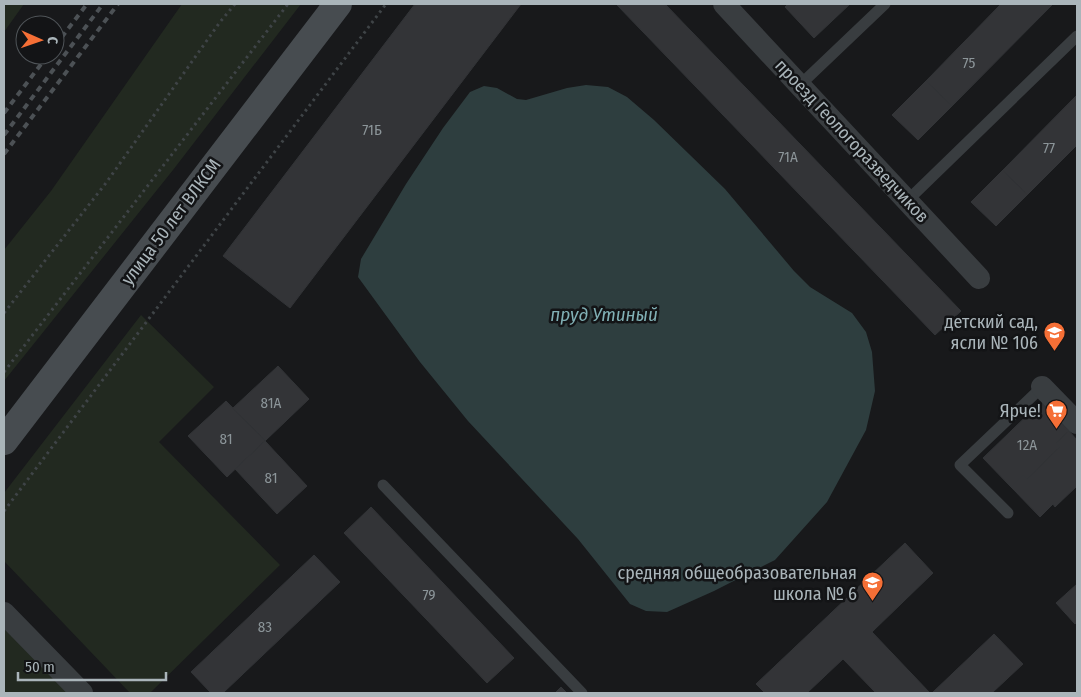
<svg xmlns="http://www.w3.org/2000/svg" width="1081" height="697" viewBox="0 0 1081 697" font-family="'Fira Sans Condensed',sans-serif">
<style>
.green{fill:#222920}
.water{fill:#2e3e3f}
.building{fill:#333437;stroke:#323437}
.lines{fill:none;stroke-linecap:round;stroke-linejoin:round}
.path{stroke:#3f4447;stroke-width:3;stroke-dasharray:2.5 4;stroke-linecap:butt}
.lane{stroke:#393d40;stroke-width:11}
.street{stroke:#393d40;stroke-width:22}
.secondary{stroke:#474c50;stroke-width:28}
.rail{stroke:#4c5155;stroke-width:4;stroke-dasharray:6 5;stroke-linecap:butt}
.labels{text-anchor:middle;stroke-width:5;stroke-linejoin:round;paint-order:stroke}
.number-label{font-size:15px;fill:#8c9599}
.street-label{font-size:18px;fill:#aab5ba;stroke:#131416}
.poi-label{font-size:18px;fill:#aab5ba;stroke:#131416;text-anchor:end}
.water-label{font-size:19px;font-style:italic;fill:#81b0b5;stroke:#131416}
</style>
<rect width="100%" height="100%" fill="#18191b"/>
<g class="green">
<path d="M4,4H24L4,32Z"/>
<path d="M182,4H301L173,170L4,381V250L51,191Z"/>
<path d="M141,315L214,387L159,442L280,565L150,693H130L4,561V493Z"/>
<path d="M4,628L69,693H4Z"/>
</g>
<path class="water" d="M586,85L608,87L627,97L654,120L725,189L794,271L810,287L852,313L866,332L872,352L875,391L866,430L827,502L775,560L714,591L667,612L646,611L630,604L578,539L468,421L420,362L358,277L361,259L406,184L443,128L470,92L484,86L497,88L517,99L526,100L567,88Z"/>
<g class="building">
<path d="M415,4H521L290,308L223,256Z"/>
<path d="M616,4H665L961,311L935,335Z"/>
<path d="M788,4H850L814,38L785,7Z"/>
<path d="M1001,4H1053L952,106L926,81Z"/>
<path d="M926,81L952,106L918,140L892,115Z"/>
<path d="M1077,95V145L1027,195L1003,170Z"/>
<path d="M1003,170L1027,195L996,226L971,202Z"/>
<path d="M278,366L309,399L265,441L233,408Z"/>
<path d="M226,401L265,441L227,477L188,436Z"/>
<path d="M1041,402L1069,431L1056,443L1060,447L1027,479L1023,475L1011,487L983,458Z"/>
<path d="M1069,431L1077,440V486L1055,507L1053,504L1040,517L1011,487L1023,475L1027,479L1060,447L1056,443Z"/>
<path d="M265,441L307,486L277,514L235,469Z"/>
<path d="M371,507L514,658L487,683L344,533Z"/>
<path d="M905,543L933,573L872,632L930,693H876L843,659L807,693H765L756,684Z"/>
<path d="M314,555L340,582L223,693H211L191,672Z"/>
<path d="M1077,584V622L1075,624L1056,603Z"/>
<path d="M994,634L1023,664L992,693H932Z"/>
<path d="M561,687L567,693H555Z"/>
</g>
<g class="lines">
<g class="path">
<path d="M4,313L106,183L220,22L235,4"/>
<path d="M4,372L288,4"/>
<path d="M4,511L386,4"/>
</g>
<g class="lane">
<path d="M800,85L885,4"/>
<path d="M907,201L1077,36"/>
<path d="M383,485L582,693"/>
<path d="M1008,513L960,465L1042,387"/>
</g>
<g class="street">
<path d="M724,4L979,278"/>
<path d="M1042,387L1077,423"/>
<path d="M4,613L82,693"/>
</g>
<path class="secondary" d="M4,441L338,4"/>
<g class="rail">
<path d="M55,46L87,4"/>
<path d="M4,113L48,55"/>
<path d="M4,135L103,4"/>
<path d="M4,154L118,4"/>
</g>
</g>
<defs>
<symbol id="school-pin" viewBox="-11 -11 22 30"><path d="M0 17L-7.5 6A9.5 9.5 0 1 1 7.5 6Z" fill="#f56f36" stroke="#131416"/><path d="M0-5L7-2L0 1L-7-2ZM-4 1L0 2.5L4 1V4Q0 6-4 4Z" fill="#fff"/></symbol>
<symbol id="supermarket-pin" viewBox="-11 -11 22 30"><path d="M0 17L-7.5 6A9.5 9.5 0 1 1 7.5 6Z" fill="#f56f36" stroke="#131416"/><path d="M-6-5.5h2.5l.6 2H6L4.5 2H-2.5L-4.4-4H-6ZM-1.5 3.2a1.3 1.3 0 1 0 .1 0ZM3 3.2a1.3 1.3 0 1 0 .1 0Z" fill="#fff"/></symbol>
</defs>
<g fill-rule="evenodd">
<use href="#school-pin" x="1042" y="320" width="25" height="34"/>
<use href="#supermarket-pin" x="1044" y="398" width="25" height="34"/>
<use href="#school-pin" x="860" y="570" width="25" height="34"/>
</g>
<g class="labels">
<g class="number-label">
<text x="969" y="68">75</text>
<text x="372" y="135">71Б</text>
<text x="1049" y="153">77</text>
<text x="788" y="162">71А</text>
<text x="271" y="408">81А</text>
<text x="226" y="444">81</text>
<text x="1027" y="450">12А</text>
<text x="271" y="483">81</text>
<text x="429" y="600">79</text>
<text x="265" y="632">83</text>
</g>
<g class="street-label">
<text transform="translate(852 141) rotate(47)" y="6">проезд Геологоразведчиков</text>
<text transform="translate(171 222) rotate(-53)" y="6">улица 50 лет ВЛКСМ</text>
</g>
<g class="poi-label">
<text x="1038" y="328">детский сад,<tspan x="1038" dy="21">ясли № 106</tspan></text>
<text x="1041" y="417">Ярче!</text>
<text x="857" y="579">средняя общеобразовательная<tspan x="857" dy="21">школа № 6</tspan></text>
</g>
<g class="water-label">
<text x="604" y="321">пруд Утиный</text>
</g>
</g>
<rect width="1081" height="697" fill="none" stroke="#aab5ba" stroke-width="10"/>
<g transform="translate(40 40) rotate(92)"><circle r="24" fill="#131416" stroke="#4f5458"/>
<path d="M0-4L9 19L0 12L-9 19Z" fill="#f56f36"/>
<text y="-8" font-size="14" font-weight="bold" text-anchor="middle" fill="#aab5ba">С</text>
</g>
<path d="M18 672v8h148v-8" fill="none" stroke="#aab5ba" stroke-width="2.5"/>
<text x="25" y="672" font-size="15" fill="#aab5ba" stroke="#131416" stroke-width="4" paint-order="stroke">50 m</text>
</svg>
